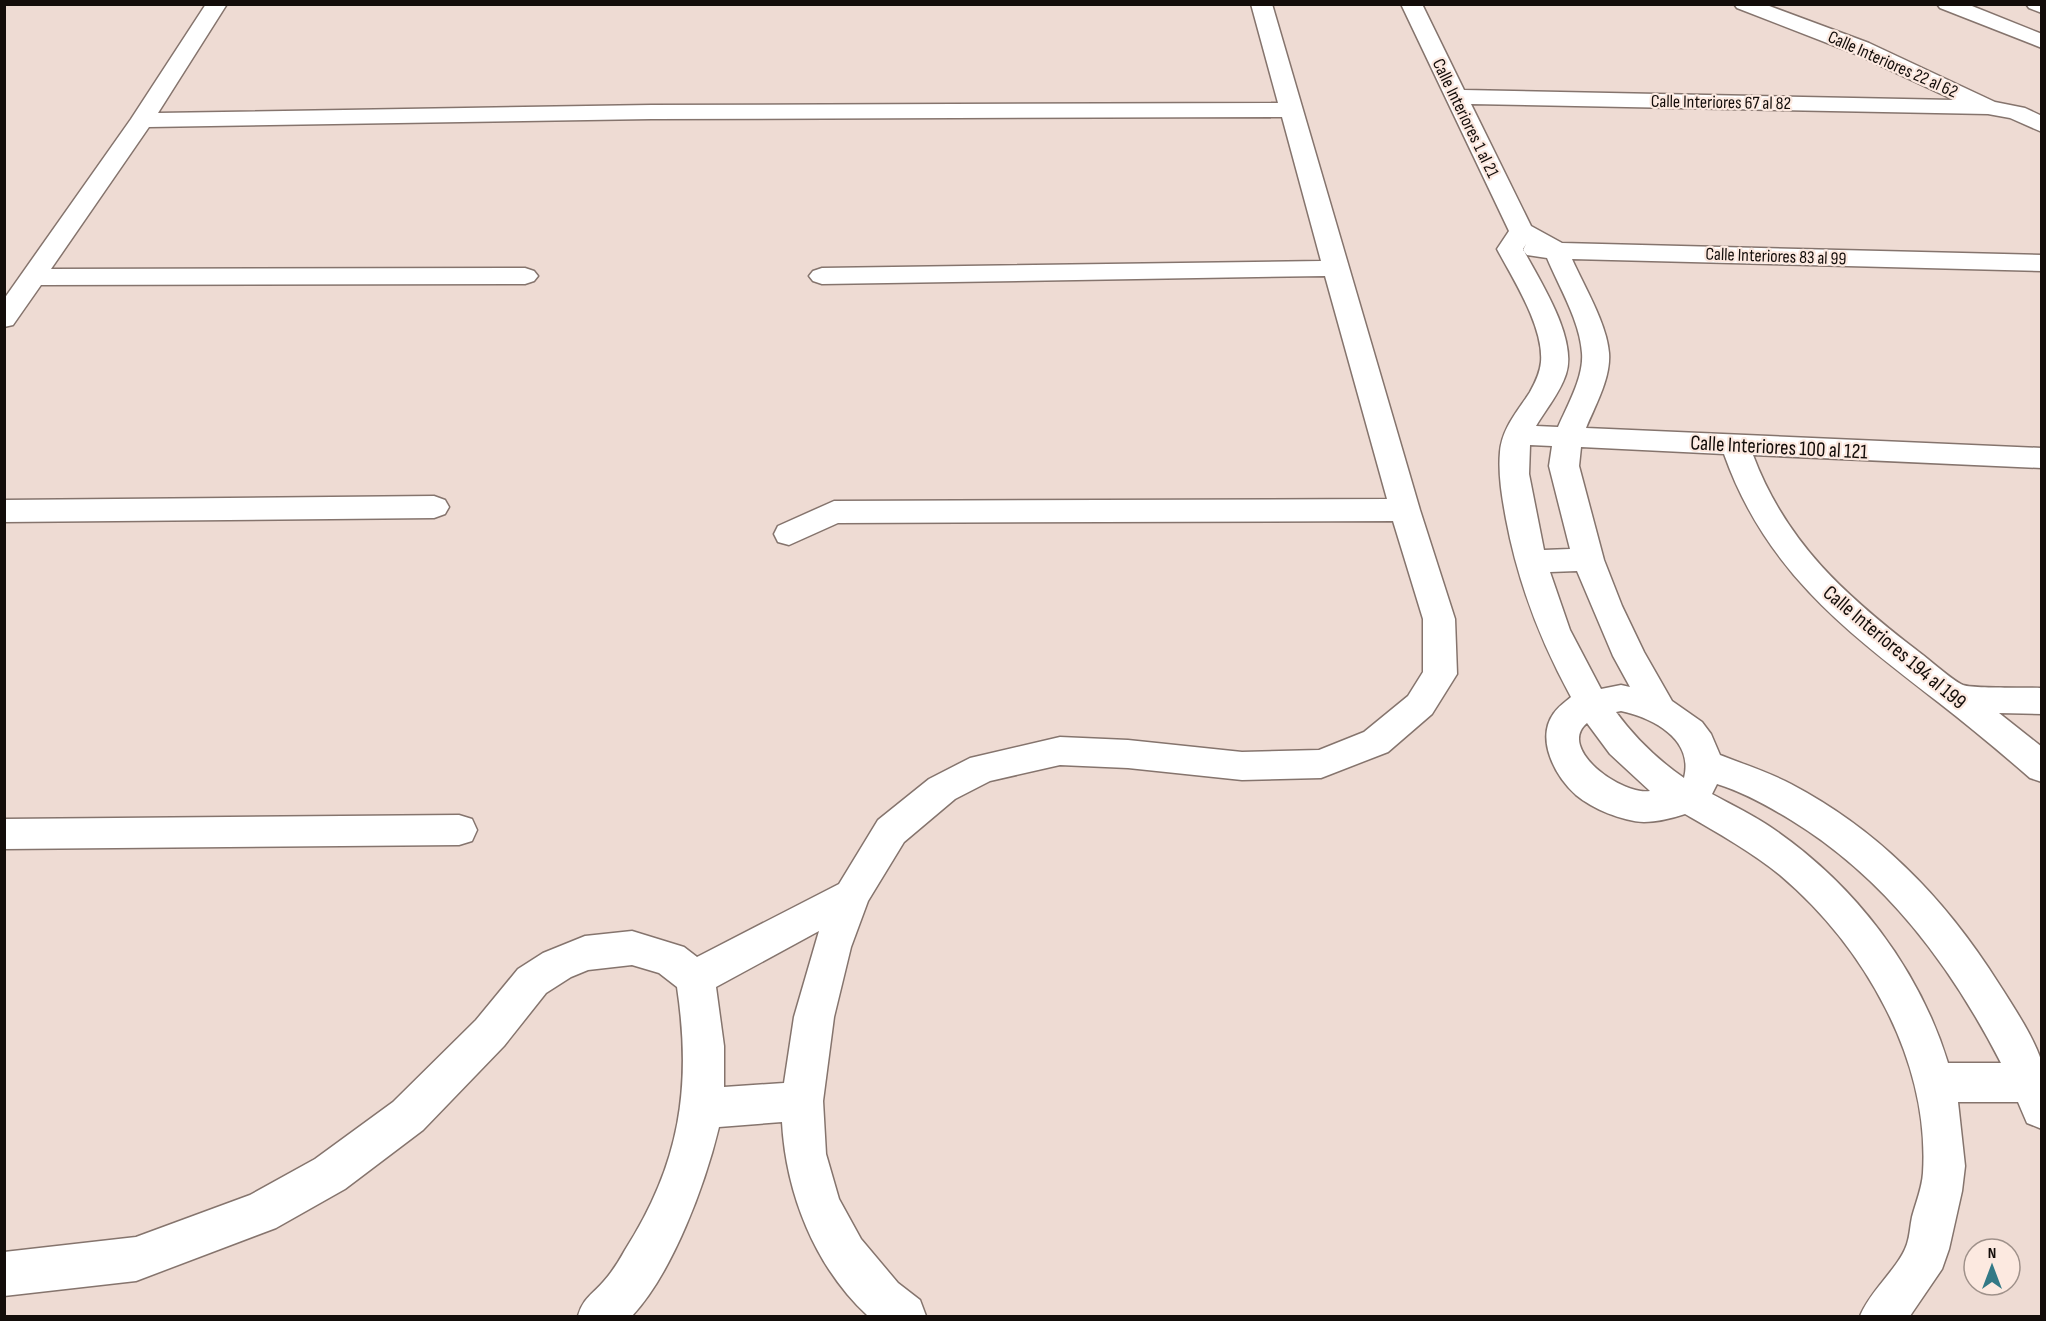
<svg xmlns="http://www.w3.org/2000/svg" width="2046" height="1321" viewBox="0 0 2046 1321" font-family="'Sofia Sans Condensed',sans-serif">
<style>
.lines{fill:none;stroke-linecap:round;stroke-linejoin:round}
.minor-casing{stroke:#85746d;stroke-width:3}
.minor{fill:#fff;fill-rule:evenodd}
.labels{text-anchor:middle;stroke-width:4.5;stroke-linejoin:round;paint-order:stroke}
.far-street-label{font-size:18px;fill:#130d0a;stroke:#fce9e0}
.street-label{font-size:21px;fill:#130d0a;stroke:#fce9e0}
</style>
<rect width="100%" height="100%" fill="#eedbd3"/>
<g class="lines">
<defs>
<g id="minor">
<path d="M206,4H227L158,113L651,105L1278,103L1251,4H1272L1420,510L1455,619L1457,674L1432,714L1388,752L1321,778L1242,780L1128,768L1060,765L990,781L955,799L904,842L868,901L851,947L834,1017L823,1101L826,1154L839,1199L861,1239L898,1283L920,1300L926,1316H868C815,1267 786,1194 782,1122L719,1127C705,1185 673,1272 632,1316H578C583,1298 593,1294 604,1281C612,1272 619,1261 625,1250C680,1164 692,1087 677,987L659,973L632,965L588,970L571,977L546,993L504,1046L423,1130L345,1189L276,1228L136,1281L4,1296V1252L136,1237L250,1195L315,1159L393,1102L476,1020L518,969L543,953L585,936L632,931L684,947L697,957L839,884L878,820L929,779L970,758L1060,737L1128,740L1242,752L1319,750L1364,732L1408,696L1423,672V619L1393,521L838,523L789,545L778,542L774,534L778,526L834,501L1387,499L1325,276L822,284L813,281L809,276L813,271L822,268L1321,261L1282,117L651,119L149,127L51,269L525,268L534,271L538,276L534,281L525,284L41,285L13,325L4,327V299L131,119ZM819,931L794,1017L784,1083L724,1087V1046L716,987Z"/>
<path d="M1401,4H1422L1464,90L1954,100L1853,53L1737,8L1734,4H1764L1869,43L1995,102L2025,108L2042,116V132L2010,118L1988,114L1471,104L1531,226L1562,243L2042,255V271L1572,259C1584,286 1607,324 1609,353C1611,378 1595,406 1586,428L2042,448V468L1753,455C1786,543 1846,596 1919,652C1930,660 1953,681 1963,685C1974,689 2026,687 2042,688V714L1999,713L2042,747V782L2030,778C2000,752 1969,726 1938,702C1845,630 1765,570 1724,454L1581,447L1579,466L1604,560L1622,606L1644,652L1672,701L1702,722L1711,734L1720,755C1743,764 1768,772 1791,784C1879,830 1947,901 1999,984C2013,1006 2033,1036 2041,1060C2045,1075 2042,1112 2042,1129L2027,1123L2018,1102H1958L1965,1166L1962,1191L1949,1249L1942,1269L1910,1316H1860C1871,1289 1899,1268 1907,1244C1910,1235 1910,1226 1912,1217C1916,1202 1922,1188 1923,1173C1930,1060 1864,946 1780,875C1750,851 1718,833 1685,814C1673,818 1656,822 1644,822C1622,821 1593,809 1576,795C1555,776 1535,739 1554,713C1558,707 1565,702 1571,697C1540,640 1518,583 1506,519C1502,497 1498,474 1500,452C1502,428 1518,411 1530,392C1535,383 1540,373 1541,362C1544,327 1513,279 1497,249L1509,231ZM1526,244L1523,250L1527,255L1547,258C1559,287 1580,321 1582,353C1584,377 1567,406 1558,427L1536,426C1546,409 1560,393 1566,374C1578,338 1539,280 1523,249ZM1530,445L1552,446L1549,466L1570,549L1544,550L1529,474ZM1577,571L1613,656L1630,687L1621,685L1601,689L1570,630L1550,572ZM1621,711C1653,718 1694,739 1684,778C1658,760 1635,738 1616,712ZM1587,723L1610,754L1650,791C1623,796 1556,749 1587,723ZM1717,784C1743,792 1768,806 1791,820C1886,878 1951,966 2001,1063H1948C1919,968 1854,884 1772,828C1753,815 1732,805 1712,794Z"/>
<path d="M1937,4H1967L2042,34V48L1940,8Z"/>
<path d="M2026,4H2042V13L2029,8Z"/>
<path d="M434,496L445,500L449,507L445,514L434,518L4,522V500Z"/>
<path d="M459,815L472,819L477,830L472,841L459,845L4,849V819Z"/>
</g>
</defs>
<use href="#minor" class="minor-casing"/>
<use href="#minor" class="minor"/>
</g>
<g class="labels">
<g class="far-street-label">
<text transform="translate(1893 64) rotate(24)" y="6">Calle Interiores 22 al 62</text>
<text transform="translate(1721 102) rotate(1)" y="6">Calle Interiores 67 al 82</text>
<text transform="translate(1466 118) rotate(64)" y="6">Calle Interiores 1 al 21</text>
<text transform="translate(1776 256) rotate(2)" y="6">Calle Interiores 83 al 99</text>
</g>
<g class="street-label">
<text transform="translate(1779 447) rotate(3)" y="7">Calle Interiores 100 al 121</text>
<text transform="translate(1895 647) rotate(40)" y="7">Calle Interiores 194 al 199</text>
</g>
</g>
<rect width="2046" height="1321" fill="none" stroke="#130d0a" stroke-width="12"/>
<g transform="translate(1992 1267)"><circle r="28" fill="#fce9e0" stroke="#9f918a" stroke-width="1.5"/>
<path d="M0-4.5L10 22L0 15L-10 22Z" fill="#337986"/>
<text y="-9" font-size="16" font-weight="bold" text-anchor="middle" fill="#130d0a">N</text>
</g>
</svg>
